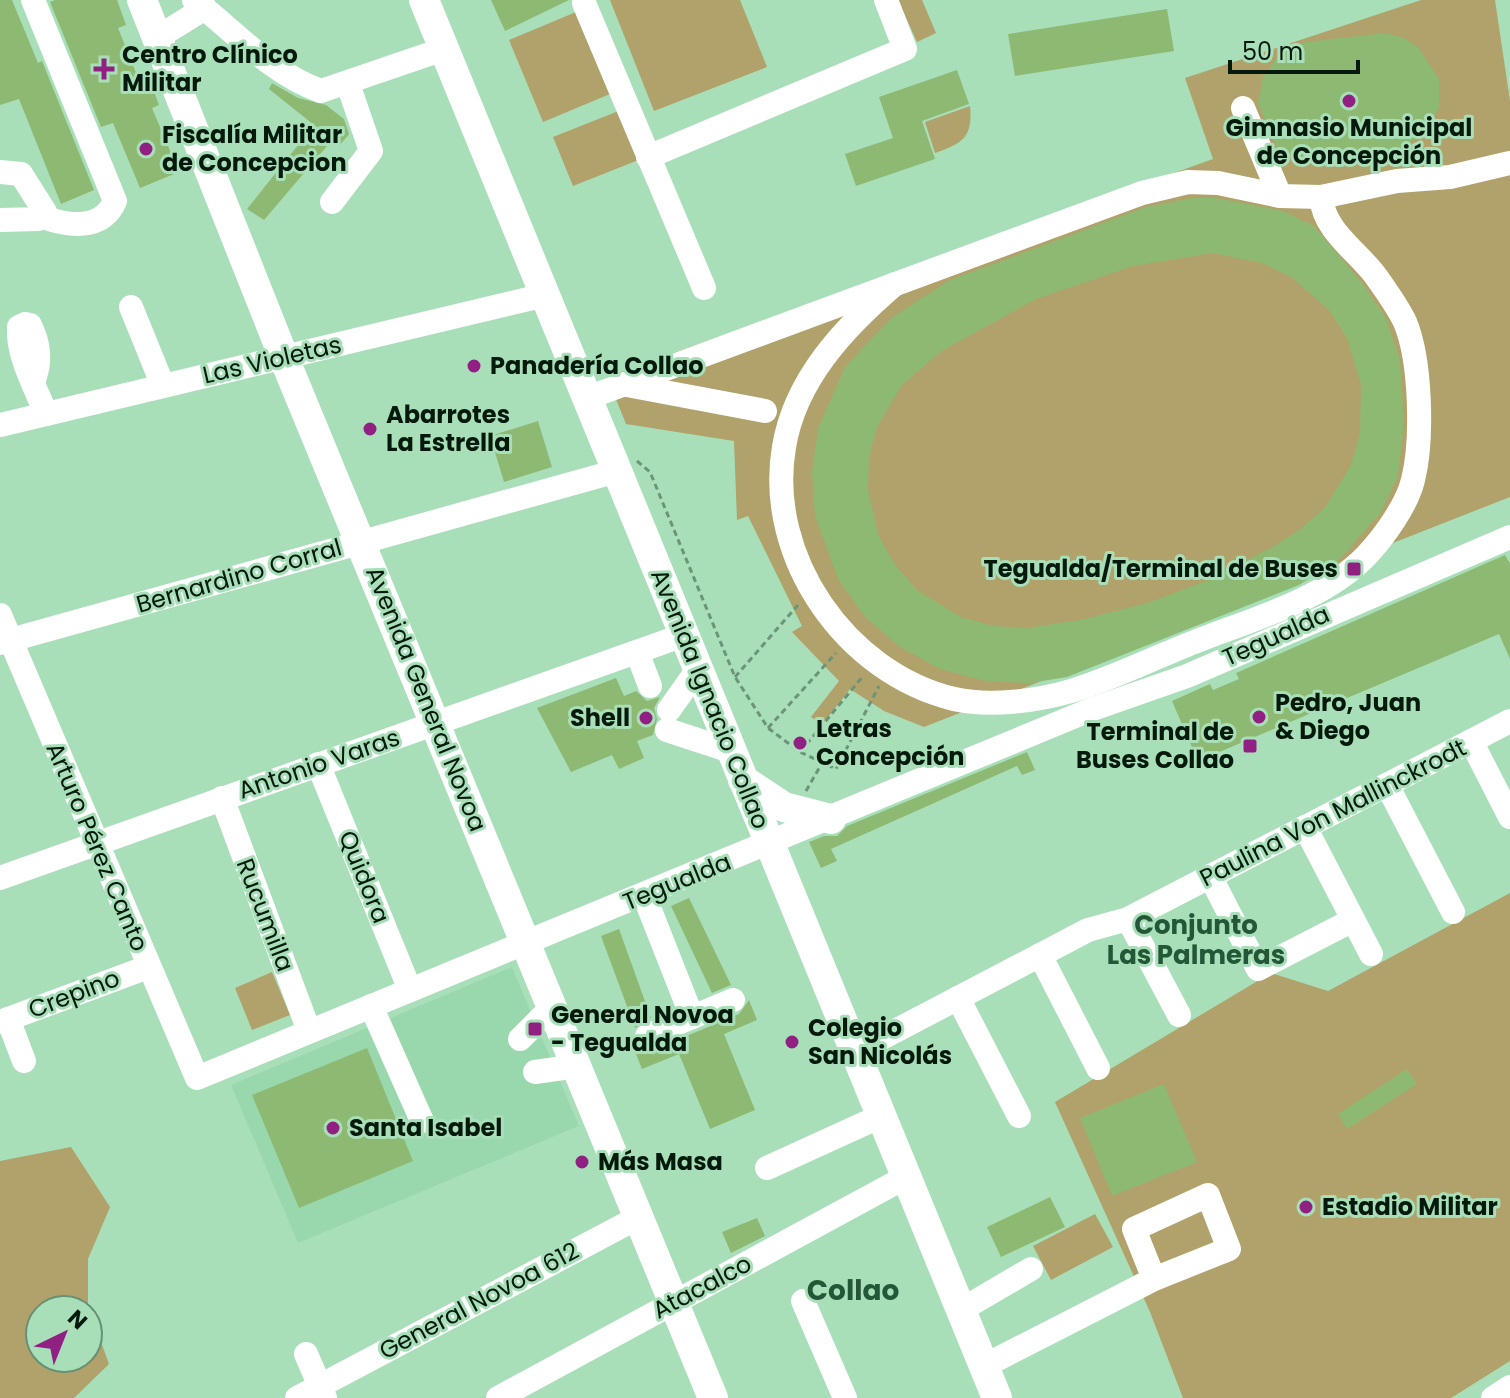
<svg xmlns="http://www.w3.org/2000/svg" width="1510" height="1398" viewBox="0 0 1510 1398" font-family="Poppins,sans-serif">
<style>
.built{fill:#99d8ad}
.green{fill:#b1a16a;fill-rule:evenodd}
.building{fill:#8eb973;fill-rule:evenodd}
.lines{fill:none;stroke-linecap:round;stroke-linejoin:round}
.path{stroke:#6b9578;stroke-width:3;stroke-dasharray:6 4;stroke-linecap:butt}
.minor{stroke:#fff;stroke-width:24}
.major{stroke:#fff;stroke-width:30}
.poi-dot{fill:#902082;stroke:#a8dfb9;stroke-width:3}
.labels{text-anchor:middle;stroke-width:6;stroke-linejoin:round;paint-order:stroke}
.poi-label{font-size:24px;font-weight:bold;fill:#051a0c;stroke:#a8dfb9;text-anchor:start}
.street-label{font-size:24px;fill:#051a0c;stroke:#a8dfb9}
.neighbourhood-label{font-size:26px;font-weight:bold;fill:#235737;stroke:#a8dfb9}
.quarter-label{font-size:28px;font-weight:bold;fill:#235737;stroke:#a8dfb9}
</style>
<rect width="100%" height="100%" fill="#a8dfb9"/>
<path class="built" d="M512,967L579,1126L298,1243L231,1085Z"/>
<g class="green">
<path d="M610,0H740L767,67L654,111Z"/>
<path d="M898,0H922L936,33L917,42Z"/>
<path d="M1421,0H1495L1510,101V497L924,727L884,711L850,689L822,725L811,717L839,681L792,632L802,626L748,516L737,520L734,441L626,424L607,377L1213,159L1185,78Z"/>
<path d="M576,12L610,94L543,122L509,40Z"/>
<path d="M970,106C973,137 963,143 935,153L925,122Z"/>
<path d="M621,110L641,159L573,186L553,137Z"/>
<path d="M1510,893V1361L1451,1398H1183L1150,1312L1055,1102L1271,973L1328,991Z"/>
<path d="M272,972L290,1015L252,1030L235,988Z"/>
<path d="M71,1147L110,1207L88,1259V1306L109,1364L74,1398H0V1161ZM88,1310V1358H40V1310Z"/>
<path d="M1095,1214L1113,1247L1051,1280L1033,1246Z"/>
</g>
<g class="building">
<path d="M0,0H12L38,63L42,61L94,190L61,204L19,99L0,105Z"/>
<path d="M55,0H117L126,25L118,28L141,85L150,81L159,105L152,108L179,172L140,188L113,123L101,127L50,2Z"/>
<path d="M491,0H569L505,31Z"/>
<path d="M1167,9L1174,51L1015,76L1008,34Z"/>
<path d="M1385,33L1404,38L1418,47L1439,79V108L1425,133L1402,148L1323,161L1304,160L1277,148L1258,104L1263,77L1279,55L1306,42Z"/>
<path d="M957,70L969,104L922,121L935,159L856,186L845,154L893,138L879,97Z"/>
<path d="M272,83L298,98L326,105L344,119L349,134L340,145L333,139L264,220L247,209L314,125L269,89Z"/>
<path d="M1192,198H1216L1283,211L1314,226L1363,284L1386,318L1400,360L1404,422L1398,476L1381,512L1339,560L1299,585L1067,677L1030,683L985,681L940,669L900,647L865,617L838,579L815,516L812,472L818,428L845,367L891,318L950,280L1146,207ZM1213,253L1262,263L1291,277L1329,310L1347,338L1361,385L1360,434L1351,465L1326,506L1302,528L1274,546L1212,579L1147,603L1080,620L1026,628L993,626L961,617L918,591L896,566L879,537L868,490L869,458L877,427L902,385L940,352L1036,299L1133,266Z"/>
<path d="M538,421L552,467L504,482L490,436Z"/>
<path d="M1505,555L1510,564V659L1499,634L1198,761L1172,701L1210,684L1213,690L1239,679L1236,673Z"/>
<path d="M616,678L624,696L636,691L647,701L660,697L654,708L657,719L653,735L637,741L644,758L619,769L612,755L571,772L537,708Z"/>
<path d="M1027,752L1035,770L1022,775L1017,766L831,849L837,861L821,868L809,842L824,836H837L847,826Z"/>
<path d="M689,898L731,985L712,993L671,906Z"/>
<path d="M619,929L651,1018L635,1028L601,936Z"/>
<path d="M749,1000L757,1020L724,1034L755,1110L710,1129L679,1054L642,1069L634,1049L653,1050L739,1014Z"/>
<path d="M367,1048L413,1161L299,1208L252,1095Z"/>
<path d="M1407,1069L1417,1084L1347,1129L1338,1114Z"/>
<path d="M1164,1084L1197,1162L1112,1196L1080,1118Z"/>
<path d="M1050,1197L1065,1227L1001,1257L987,1227Z"/>
<path d="M757,1218L765,1236L731,1253L722,1232Z"/>
</g>
<g class="lines">
<g class="path">
<path d="M637,461L650,472L735,677L768,728L800,752L836,769L879,686"/>
<path d="M735,677L798,605"/>
<path d="M768,728L836,653"/>
<path d="M800,752L864,675"/>
<path d="M806,791L822,763"/>
</g>
<g class="minor">
<path d="M33,0L115,201C102,231 68,226 43,217"/>
<path d="M194,0C233,30 273,75 321,91L444,49"/>
<path d="M584,3L704,288"/>
<path d="M155,39L205,8"/>
<path d="M1243,108L1280,196"/>
<path d="M648,157L905,49L886,0"/>
<path d="M0,172L21,174L45,212L38,219L0,220"/>
<path d="M332,202L371,151L348,84"/>
<path d="M895,284C845,327 795,379 784,447C765,557 846,673 954,699C990,707 1037,701 1071,691C1111,679 1149,660 1187,645C1245,621 1322,602 1366,556C1384,537 1407,505 1413,480C1423,440 1421,360 1405,322C1398,307 1385,289 1375,275C1356,250 1324,231 1321,197"/>
<path d="M131,307L163,386"/>
<path d="M33,382C41,363 39,343 30,325L25,324L19,327C17,356 36,388 46,414"/>
<path d="M627,385L765,411"/>
<path d="M587,398L1142,193L1188,182L1218,183L1280,196L1321,197L1397,181L1450,177L1510,163"/>
<path d="M0,425L545,295"/>
<path d="M0,615L197,1078L1090,710L1187,676L1510,537"/>
<path d="M0,643L617,471"/>
<path d="M637,652L650,686"/>
<path d="M669,710L698,669"/>
<path d="M667,730L731,751"/>
<path d="M1471,741L1510,817"/>
<path d="M318,764L410,990"/>
<path d="M1387,785L1453,912"/>
<path d="M222,798L309,1031"/>
<path d="M1305,827L1371,954"/>
<path d="M1210,876L1258,969L1353,920"/>
<path d="M0,878L684,635"/>
<path d="M644,895L692,1017"/>
<path d="M1128,919L1179,1015"/>
<path d="M1040,955L1098,1068"/>
<path d="M958,998L1019,1116"/>
<path d="M371,1006L422,1121"/>
<path d="M8,1019L24,1061"/>
<path d="M0,1022L148,967"/>
<path d="M647,1036L733,1000"/>
<path d="M520,1039L552,1007"/>
<path d="M855,1052L1088,930L1128,919L1510,721"/>
<path d="M535,1072L577,1066"/>
<path d="M767,1168L881,1116"/>
<path d="M803,1301L845,1398"/>
<path d="M961,1310L1031,1269"/>
<path d="M306,1354L325,1398"/>
<path d="M984,1366L1154,1279L1229,1249L1208,1195L1134,1229L1154,1279"/>
<path d="M297,1398L639,1217"/>
<path d="M498,1398L906,1177"/>
<path d="M1493,1398L1510,1387"/>
</g>
<g class="major">
<path d="M142,0L284,358L713,1398"/>
<path d="M424,0L997,1398"/>
<path d="M743,780L784,807L831,819"/>
</g>
</g>
<g class="poi-dot">
<path d="M100 57h8v8h8v8h-8v8h-8v-8h-8v-8h8z"/>
<circle cx="1349" cy="101" r="8"/>
<circle cx="146" cy="149" r="8"/>
<circle cx="474" cy="366" r="8"/>
<circle cx="370" cy="429" r="8"/>
<rect x="1346" y="561" width="16" height="16" rx="4"/>
<circle cx="1259" cy="717" r="8"/>
<circle cx="646" cy="718" r="8"/>
<circle cx="800" cy="743" r="8"/>
<rect x="1242" y="738" width="16" height="16" rx="4"/>
<rect x="527" y="1021" width="16" height="16" rx="4"/>
<circle cx="792" cy="1042" r="8"/>
<circle cx="333" cy="1128" r="8"/>
<circle cx="582" cy="1162" r="8"/>
<circle cx="1306" cy="1207" r="8"/>
</g>
<g class="labels">
<g class="poi-label">
<text x="122" y="63">Centro Clínico<tspan x="122" dy="28">Militar</tspan></text>
<text x="1349" y="136" text-anchor="middle">Gimnasio Municipal<tspan x="1349" dy="28">de Concepción</tspan></text>
<text x="162" y="143">Fiscalía Militar<tspan x="162" dy="28">de Concepcion</tspan></text>
<text x="490" y="374">Panadería Collao</text>
<text x="386" y="423">Abarrotes<tspan x="386" dy="28">La Estrella</tspan></text>
<text x="1338" y="577" text-anchor="end">Tegualda/Terminal de Buses</text>
<text x="1275" y="711">Pedro, Juan<tspan x="1275" dy="28">&amp; Diego</tspan></text>
<text x="630" y="726" text-anchor="end">Shell</text>
<text x="816" y="737">Letras<tspan x="816" dy="28">Concepción</tspan></text>
<text x="1234" y="740" text-anchor="end">Terminal de<tspan x="1234" dy="28">Buses Collao</tspan></text>
<text x="551" y="1023">General Novoa<tspan x="551" dy="28">- Tegualda</tspan></text>
<text x="808" y="1036">Colegio<tspan x="808" dy="28">San Nicolás</tspan></text>
<text x="349" y="1136">Santa Isabel</text>
<text x="598" y="1170">Más Masa</text>
<text x="1322" y="1215">Estadio Militar</text>
</g>
<g class="street-label">
<text transform="translate(272 360) rotate(-13)" y="8">Las Violetas</text>
<text transform="translate(239 576) rotate(-16)" y="8">Bernardino Corral</text>
<text transform="translate(1276 636) rotate(-24)" y="8">Tegualda</text>
<text transform="translate(426 699) rotate(68)" y="8">Avenida General Novoa</text>
<text transform="translate(710 699) rotate(68)" y="8">Avenida Ignacio Collao</text>
<text transform="translate(319 764) rotate(-19)" y="8">Antonio Varas</text>
<text transform="translate(1333 813) rotate(-27)" y="8">Paulina Von Mallinckrodt</text>
<text transform="translate(97 847) rotate(67)" y="8">Arturo Pérez Canto</text>
<text transform="translate(364 877) rotate(68)" y="8">Quidora</text>
<text transform="translate(677 882) rotate(-22)" y="8">Tegualda</text>
<text transform="translate(265 915) rotate(69)" y="8">Rucumilla</text>
<text transform="translate(74 994) rotate(-21)" y="8">Crepino</text>
<text transform="translate(702 1287) rotate(-28)" y="8">Atacalco</text>
<text transform="translate(479 1301) rotate(-28)" y="8">General Novoa 612</text>
</g>
<g class="neighbourhood-label">
<text x="1196" y="934">Conjunto<tspan x="1196" dy="30">Las Palmeras</tspan></text>
</g>
<g class="quarter-label">
<text x="853" y="1300">Collao</text>
</g>
</g>
<g transform="translate(64 1334) rotate(43)"><circle r="38" fill="#a8dfb9" stroke="#679074" stroke-width="2"/>
<path d="M0-6L14 30L0 20L-14 30Z" fill="#902082"/>
<text y="-12" font-size="22" font-weight="bold" text-anchor="middle" fill="#051a0c">N</text>
</g>
<path d="M1230 60v12h128v-12" fill="none" stroke="#051a0c" stroke-width="4"/>
<text x="1242" y="60" font-size="24" fill="#051a0c" stroke="#a8dfb9" stroke-width="6" paint-order="stroke">50 m</text>
</svg>
